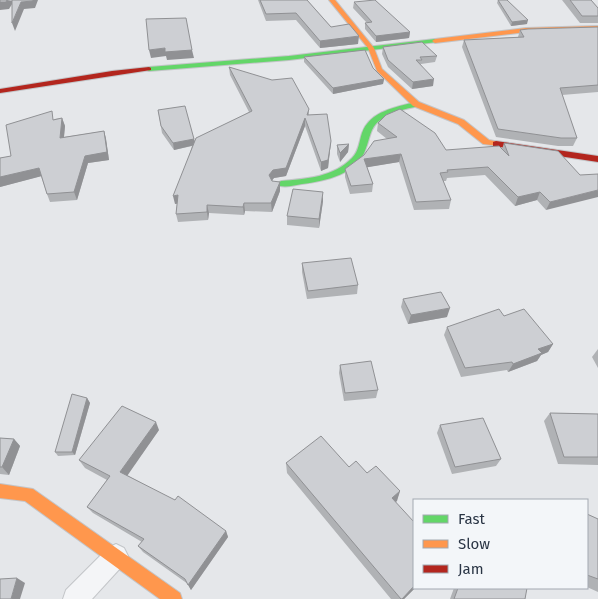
<svg xmlns="http://www.w3.org/2000/svg" width="598" height="599" viewBox="0 0 598 599" font-family="'Fira Sans',sans-serif">
<style>
.lines{fill:none;stroke-linecap:round;stroke-linejoin:round}
.street-casing{stroke:#c3c5c8;stroke-width:2}
.fast-casing{stroke:#c3c5c8;stroke-width:2}
.slow-casing{stroke:#c3c5c8;stroke-width:2}
.jam-casing{stroke:#c3c5c8;stroke-width:2}
.street{fill:#f4f5f7;fill-rule:evenodd}
.fast{fill:#63d668;fill-rule:evenodd}
.slow{fill:#ff974d;fill-rule:evenodd}
.jam{fill:#b3261e;fill-rule:evenodd}
.wall{fill:#b0b2b5}
.shaded-wall{fill:#909194}
.building{fill:#cdcfd3;stroke:#909194}
</style>
<rect width="100%" height="100%" fill="#e5e7ea"/>
<g class="lines">
<defs>
<path id="street" d="M116,544L124,548L128,556L124,564L92,599H63L66,590L108,548Z"/>
<g id="fast">
<path d="M435,39L437,40V42L289,60L149,71L145,69L149,67L289,56Z"/>
<path d="M416,102H419V106C405,109 390,112 379,121C370,128 370,138 366,148C358,174 326,181 302,184C295,185 282,189 276,184L281,181C306,179 334,177 352,158C359,151 359,142 362,133C370,111 396,107 416,102Z"/>
</g>
<g id="slow">
<path d="M329,0H335L374,48L382,69L419,102L464,120L489,140L499,142V146L483,144L458,124L413,106L377,71L368,48Z"/>
<path d="M598,26V30L526,32L435,43L432,41L435,39L526,28Z"/>
<path d="M0,484L33,489L180,593L182,599H160L25,501L0,498Z"/>
</g>
<g id="jam">
<path d="M149,67L151,68V70L0,93V89L112,71Z"/>
<path d="M496,141L598,156V162L493,146V142Z"/>
</g>
</defs>
<use href="#street" class="street-casing"/>
<use href="#fast" class="fast-casing"/>
<use href="#slow" class="slow-casing"/>
<use href="#jam" class="jam-casing"/>
<use href="#street" class="street"/>
<use href="#fast" class="fast"/>
<use href="#slow" class="slow"/>
<use href="#jam" class="jam"/>
</g>
<g class="wall">
<path d="M258,0H313H307L331,27L358,44L320,48L296,20L266,21Z"/>
<path d="M498,0L527,24L511,26L497,3Z"/>
<path d="M562,0H591L598,8V23H580Z"/>
<path d="M354,2L410,32L409,38L376,42L365,29V23H367L353,8Z"/>
<path d="M598,27V92L562,95L577,138L573,146H558L496,137L462,47L464,40L518,37L520,30Z"/>
<path d="M383,47L437,56L435,62L421,64V65L433,86L412,89L388,67L382,54Z"/>
<path d="M304,57L373,68L384,79L383,84L333,94L304,62Z"/>
<path d="M229,67L309,109V115L331,141L328,168L321,171L305,126L286,176L274,178L272,180L280,191L272,212L245,211L244,215L209,213L208,220L178,222L176,214L177,204H175L192,146L174,150L162,133L158,110L194,139L195,141L249,112L230,75Z"/>
<path d="M62,118L65,126L64,137L104,131L106,139L109,160L88,163L77,200L50,202L47,194L41,176L0,187V158L11,156L55,119Z"/>
<path d="M378,123L446,150L502,149L504,143L580,175L546,210L537,200L515,206L485,175L447,178L446,181H443L451,200L449,209L414,210L399,162L367,167L373,184L372,192L350,194L345,177V169L387,139L377,131Z"/>
<path d="M349,144L348,152L340,162L337,154V145Z"/>
<path d="M323,201L319,228L287,225V216Z"/>
<path d="M302,263L358,285L357,294L307,299L302,272Z"/>
<path d="M403,299L447,317L408,324L401,307Z"/>
<path d="M504,316L553,344L548,352L541,355L537,361L508,372L507,370L461,377L444,335L447,327Z"/>
<path d="M598,349V368L592,357Z"/>
<path d="M340,365L378,390L376,398L344,401L339,373Z"/>
<path d="M87,398L90,403L75,455L58,456L55,452Z"/>
<path d="M550,413L598,414V465L558,464L544,421Z"/>
<path d="M440,425L501,459L496,466L452,474L437,433Z"/>
<path d="M159,430L127,475L226,531L228,537L191,590L188,584L143,552L138,546L142,542L93,513L87,507L107,480L85,468L79,460Z"/>
<path d="M0,438L14,439L20,446L9,475L0,474Z"/>
<path d="M286,463L349,467L367,473L400,491L396,502L415,588L404,599H391L287,473Z"/>
<path d="M587,514L598,519V592L587,587Z"/>
<path d="M454,588H527L525,599H450Z"/>
</g>
<g class="shaded-wall">
<path d="M7,0L14,1L9,9L0,10V2Z"/>
<path d="M33,0H38L35,8L24,9L15,31L12,23L21,2Z"/>
<path d="M528,20L527,24L511,26L512,22Z"/>
<path d="M410,32L409,38L376,42V36Z"/>
<path d="M359,36L358,44L320,48V41Z"/>
<path d="M165,48L192,50L194,58L167,60L166,56L151,58L149,50Z"/>
<path d="M384,79L383,84L333,94V88Z"/>
<path d="M434,79L433,86L412,89L413,82Z"/>
<path d="M62,118L65,126L63,146L60,138Z"/>
<path d="M305,118V126L286,176L274,178L270,183L269,175Z"/>
<path d="M104,131L106,139L109,160L88,163L77,200L74,192L85,156Z"/>
<path d="M194,139L195,145L174,150L173,143Z"/>
<path d="M331,141L328,168L321,171V162Z"/>
<path d="M349,144L348,152L340,162V153Z"/>
<path d="M401,154L399,162L363,168L364,159Z"/>
<path d="M39,168L42,176L0,187V177Z"/>
<path d="M280,182V191L272,212L271,203Z"/>
<path d="M598,190V197L546,210L550,202Z"/>
<path d="M323,192V201L319,228V219Z"/>
<path d="M540,192L537,200L515,206L518,197Z"/>
<path d="M178,195L179,203L175,204L173,196Z"/>
<path d="M244,203L245,211L244,215L243,207Z"/>
<path d="M207,205L209,213L208,220L207,212Z"/>
<path d="M450,308L447,317L408,324L411,315Z"/>
<path d="M553,344L548,352L541,355L537,361L508,372L513,364L538,349Z"/>
<path d="M87,398L90,403L75,455L72,452Z"/>
<path d="M156,422L159,430L125,479L120,472Z"/>
<path d="M14,439L20,446L9,475L2,467Z"/>
<path d="M400,491L397,501L389,508L392,498Z"/>
<path d="M226,531L228,537L191,590L188,585Z"/>
<path d="M17,578L25,583L20,599H11Z"/>
<path d="M414,586V588H415L404,599H402Z"/>
</g>
<g class="building">
<path d="M0,0H7L6,2H0Z"/>
<path d="M12,0H33V1L21,2L12,23Z"/>
<path d="M260,0H307L331,27L349,24L359,36L320,41L296,13L266,14Z"/>
<path d="M375,0L410,32L376,36L365,23L372,22L354,2Z"/>
<path d="M498,0H507L528,20L512,22Z"/>
<path d="M570,0H591L598,8V16H582Z"/>
<path d="M186,18L192,50L165,52V48L149,50L146,19Z"/>
<path d="M598,27V85L560,88L577,138H561L498,129L464,40L524,37L520,30L528,29Z"/>
<path d="M422,42L437,56L420,57L422,60H416L434,79L413,82L388,60L383,47Z"/>
<path d="M365,50L373,68L384,79L333,88L304,57Z"/>
<path d="M229,67L272,80L292,78L309,109L307,115L327,114L331,141L328,160L321,162L305,118L286,168L273,170L269,175L272,181L280,182L271,203H244L243,207L207,205V212L176,214L178,195L173,196L196,138L252,111Z"/>
<path d="M185,106L194,139L173,143L161,126L158,110Z"/>
<path d="M400,109L435,133L446,150L499,146L509,156L504,143L558,151L580,175L598,174V190L550,202L540,192L518,197L488,167L447,170L448,172L440,173L451,200L416,202L401,154L364,159L373,184L351,186L345,169L364,155L374,141L397,137L378,123L386,115Z"/>
<path d="M52,111L53,120L62,118L60,138L104,131L107,152L85,156L74,192L47,194L39,168L0,177V158L11,156L6,125Z"/>
<path d="M349,144L340,153L337,145Z"/>
<path d="M293,189L323,192L319,219L287,216Z"/>
<path d="M351,258L358,285L308,291L302,263Z"/>
<path d="M441,292L450,308L411,315L403,299Z"/>
<path d="M499,309L504,316L524,309L553,344L538,349L542,353L513,364L512,362L465,368L447,327Z"/>
<path d="M371,361L378,390L345,393L340,365Z"/>
<path d="M72,394L87,398L72,452H55Z"/>
<path d="M122,406L156,422L120,472L175,500L178,496L226,531L188,585L185,579L138,546L144,539L87,507L110,476L79,460Z"/>
<path d="M550,413L598,414V457H564Z"/>
<path d="M483,418L501,459L455,467L440,425Z"/>
<path d="M321,436L349,467L356,461L367,473L376,466L400,491L392,498L414,522V586L402,599H401L286,463Z"/>
<path d="M0,438L14,439L2,467H0Z"/>
<path d="M587,514L598,519V579L587,575Z"/>
<path d="M17,578L11,599H0V579Z"/>
<path d="M458,588H527L525,599H454Z"/>
</g>
<rect x="413" y="499" width="175" height="90" fill="#f3f6f9" stroke="#a3a9b1"/>
<rect x="423" y="515" width="25" height="8" fill="#63d668" stroke="#a3a9b1"/>
<text x="458" y="524" font-size="15" fill="#2a3545">Fast</text>
<rect x="423" y="540" width="25" height="8" fill="#ff974d" stroke="#a3a9b1"/>
<text x="458" y="549" font-size="15" fill="#2a3545">Slow</text>
<rect x="423" y="565" width="25" height="8" fill="#b3261e" stroke="#a3a9b1"/>
<text x="458" y="574" font-size="15" fill="#2a3545">Jam</text>
</svg>
